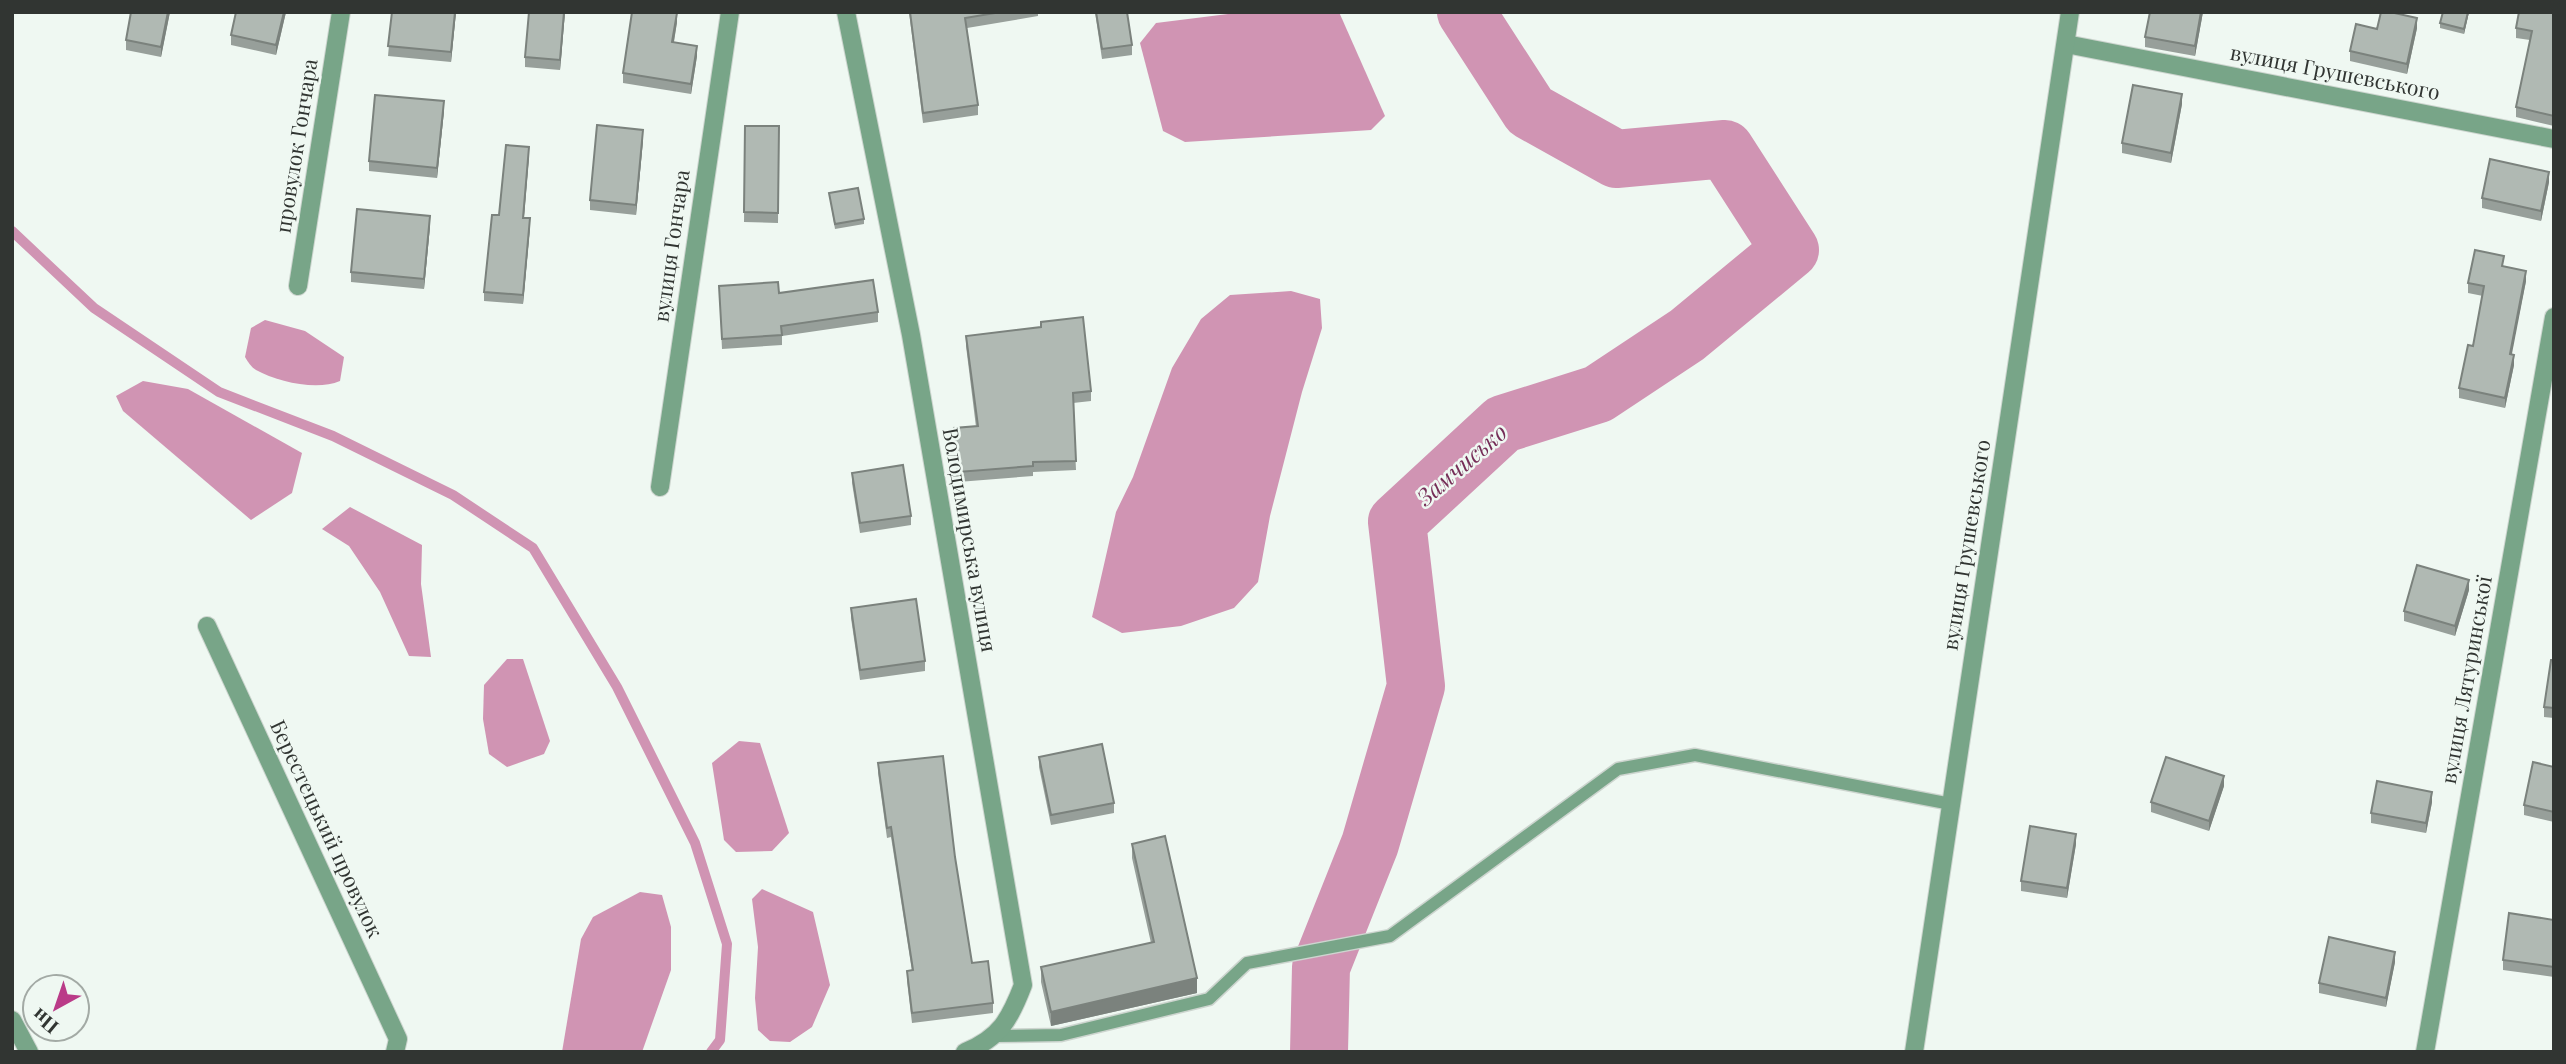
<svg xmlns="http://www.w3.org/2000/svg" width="2566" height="1064" viewBox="0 0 2566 1064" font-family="'Playfair Display',serif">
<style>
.water{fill:#d094b3}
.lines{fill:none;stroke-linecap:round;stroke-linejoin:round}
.stream{stroke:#d094b3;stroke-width:10}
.river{stroke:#d094b3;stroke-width:58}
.service-casing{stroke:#cdd5cf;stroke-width:15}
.minor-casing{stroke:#cdd5cf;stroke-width:20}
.tertiary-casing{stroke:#cdd5cf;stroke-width:20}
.service{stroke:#78a588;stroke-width:12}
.minor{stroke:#78a588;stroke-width:18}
.tertiary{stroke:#78a588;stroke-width:18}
.wall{fill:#979f9a}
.shaded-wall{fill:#7b827d}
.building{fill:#b0b9b3;stroke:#7b827d;stroke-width:2}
.labels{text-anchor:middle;stroke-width:5;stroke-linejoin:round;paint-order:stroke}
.street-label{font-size:21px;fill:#313532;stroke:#eff8f2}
.water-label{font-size:23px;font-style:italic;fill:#752d57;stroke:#eff8f2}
</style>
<rect width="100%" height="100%" fill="#eff8f2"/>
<g class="water">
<path d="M1244,12H1339L1385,116L1371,130L1185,142L1163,131L1140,43L1156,23Z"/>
<path d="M1291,291L1320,299L1322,328L1302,392L1270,516L1258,582L1234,608L1181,626L1122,633L1092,617L1116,512L1133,477L1172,368L1201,319L1230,295Z"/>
<path d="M265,320L305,331L344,357L340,381C317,391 278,382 256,370C251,367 248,362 245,357L251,328Z"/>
<path d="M143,381L188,389L302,453L292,493L251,520L123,411L116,396Z"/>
<path d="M350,507L422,545L421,584L431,657L409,656L380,592L349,546L322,529Z"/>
<path d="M507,659H523L550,741L544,754L507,767L489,754L483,719L484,685Z"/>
<path d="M739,741L760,743L789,833L772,851L736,852L724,840L712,763Z"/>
<path d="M762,889L813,912L830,985L812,1027L790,1042L770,1041L758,1030L755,998L758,947L752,899Z"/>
<path d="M640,892L662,895L671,927V970L642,1052H562L581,939L593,917Z"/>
</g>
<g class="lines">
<path class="stream" d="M12,231L94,308L219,392L333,436L453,495L533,548L617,687L695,843L727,944L720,1040L711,1052"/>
<path class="river" d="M1319,1052L1321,967L1370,844L1416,686L1397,522L1503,424L1598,394L1687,335L1790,250L1725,149L1616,159L1530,111L1466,12"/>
<defs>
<path id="service" d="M995,1036L1061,1035L1209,999L1247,963L1390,936L1618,769L1695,755L1951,804"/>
<g id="minor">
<path d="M846,12L911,335L1023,985C1010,1019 1000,1038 965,1052"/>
<path d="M2066,44L2554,139"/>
<path d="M298,286L341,12"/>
<path d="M660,487L730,12"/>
<path d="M207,626L398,1039L395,1052"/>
<path d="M12,1020L29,1052"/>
<path d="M2425,1052L2554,317"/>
</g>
<path id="tertiary" d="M1914,1052L2070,12"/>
</defs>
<use href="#service" class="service-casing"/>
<use href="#minor" class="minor-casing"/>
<use href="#tertiary" class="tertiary-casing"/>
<use href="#service" class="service"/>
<use href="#minor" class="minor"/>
<use href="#tertiary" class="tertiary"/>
</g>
<g class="wall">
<path d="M170,12L161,57L126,50V40Z"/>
<path d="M286,12L276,55L231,45V35Z"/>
<path d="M392,12H456L451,62L388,56Z"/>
<path d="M565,12L560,70L525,67V57Z"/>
<path d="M909,12H1038V16L967,28L978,105V115L923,123Z"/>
<path d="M1095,12H1127L1132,45V55L1102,59Z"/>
<path d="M2203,12L2195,56L2145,47V37Z"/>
<path d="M2469,12L2464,34L2440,28V23Z"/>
<path d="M2554,12V126L2516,117V107L2530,40L2516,38V28Z"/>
<path d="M677,22L674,42L697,56L691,94L623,83V73Z"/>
<path d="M2417,28L2407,74L2350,61V51L2377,29Z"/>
<path d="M2182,104L2171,163L2122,153V143Z"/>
<path d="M444,111L437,178L369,171V161Z"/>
<path d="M745,126H779L778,223L744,222Z"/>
<path d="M643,140L636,215L590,210V200Z"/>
<path d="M529,156L524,218L530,227L523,304L484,301V292L499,215Z"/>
<path d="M2549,182L2541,221L2482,208V198Z"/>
<path d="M829,193L864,219V224L835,229Z"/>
<path d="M430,226L424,289L351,282V272Z"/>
<path d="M2504,266L2526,281L2511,354L2514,365L2505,408L2459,398V388L2473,346L2483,296L2468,293V283Z"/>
<path d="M719,286L779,293L878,312V322L782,336V345L722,349Z"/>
<path d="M966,336L1091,391V401L1073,403L1076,470L1033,472V476L958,482L954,428L976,427L966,346Z"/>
<path d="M852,473L911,516V525L860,533L852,483Z"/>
<path d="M2469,590L2455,636L2404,621V611Z"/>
<path d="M851,608L925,661V671L860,680L851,618Z"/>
<path d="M2554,660V718L2544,717V707Z"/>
<path d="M1039,757L1114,803V813L1051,825L1039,767Z"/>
<path d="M878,763L955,857L972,963L993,1003V1013L912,1023L907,981V971H912L891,837L887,838L878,773Z"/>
<path d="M2554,767V822L2524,815V805Z"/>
<path d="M2224,786L2209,831L2151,812V802Z"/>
<path d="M2432,802L2426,833L2371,823V813Z"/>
<path d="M1132,844L1197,993L1051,1026L1041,982V967L1151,943L1132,858Z"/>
<path d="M2076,844L2067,898L2021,891V881Z"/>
<path d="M2554,920V977L2503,970V960Z"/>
<path d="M2395,962L2386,1007L2319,993V983Z"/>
</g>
<g class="shaded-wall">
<path d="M168,12H170L161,57V47Z"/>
<path d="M284,12H286L276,55V45Z"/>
<path d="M455,12H456L451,62V52Z"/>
<path d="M564,12H565L560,70V60Z"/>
<path d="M2201,12H2203L2195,56V46Z"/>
<path d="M2468,12H2469L2464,34V29Z"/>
<path d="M677,13V22L672,52V42Z"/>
<path d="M2417,18V28L2407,74V64Z"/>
<path d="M697,46V56L691,94V84Z"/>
<path d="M2182,94V104L2171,163V153Z"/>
<path d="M444,101V111L437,178V168Z"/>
<path d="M643,130V140L636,215V205Z"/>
<path d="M529,147V156L523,227V218Z"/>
<path d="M2549,172V182L2541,221V211Z"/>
<path d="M430,216V226L424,289V279Z"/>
<path d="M530,218V227L523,304V295Z"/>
<path d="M2526,271V281L2510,364V354Z"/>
<path d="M2514,355V365L2505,408V398Z"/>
<path d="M2469,580V590L2455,636V626Z"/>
<path d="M2224,776V786L2209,831V821Z"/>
<path d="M2432,792V802L2426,833V823Z"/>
<path d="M2076,834V844L2067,898V888Z"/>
<path d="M2395,952V962L2386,1007V998Z"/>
<path d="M1197,978V993L1051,1026V1012Z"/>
</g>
<g class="building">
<path d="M131,12H168L161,47L126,40Z"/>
<path d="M236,12H284L276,45L231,35Z"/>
<path d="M392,12H455L451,52L388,46Z"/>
<path d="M529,12H564L560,60L525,57Z"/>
<path d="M632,12L677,13L672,42L697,46L691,84L623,73Z"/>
<path d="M910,12H1001L965,18L978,105L923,113Z"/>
<path d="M1096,12H1127L1132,45L1102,49Z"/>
<path d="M2150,12H2201L2195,46L2145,37Z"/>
<path d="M2381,12H2390L2417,18L2407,64L2350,51L2356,24L2377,29Z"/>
<path d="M2443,12H2468L2464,29L2440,23Z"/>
<path d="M2519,12H2554V116L2516,107L2532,31L2516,28Z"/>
<path d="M2133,85L2182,94L2171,153L2122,143Z"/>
<path d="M375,95L444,101L437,168L369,161Z"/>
<path d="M597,125L643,130L636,205L590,200Z"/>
<path d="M745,126H779L778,213L744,212Z"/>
<path d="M506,145L529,147L523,218H530L523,295L484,292L492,215H499Z"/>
<path d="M2490,159L2549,172L2541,211L2482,198Z"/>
<path d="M858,188L864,219L835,224L829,193Z"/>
<path d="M357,209L430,216L424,279L351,272Z"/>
<path d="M2475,250L2504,256L2502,266L2526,271L2510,354L2514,355L2505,398L2459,388L2468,345L2473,346L2484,286L2468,283Z"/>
<path d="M873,280L878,312L781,326L782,335L722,339L719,286L778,282L779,293Z"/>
<path d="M1083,317L1091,391L1073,393L1076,461L1033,462V466L958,472L954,428L978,426L966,336L1041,327V322Z"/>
<path d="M903,465L911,516L860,523L852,473Z"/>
<path d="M2417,565L2469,580L2455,626L2404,611Z"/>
<path d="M916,599L925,661L860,670L851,608Z"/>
<path d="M2551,660H2554V708L2544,707Z"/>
<path d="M1102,744L1114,803L1051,815L1039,757Z"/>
<path d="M943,756L955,857L972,963L988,961L993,1003L912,1013L907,971L913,970L891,827L887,828L878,763Z"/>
<path d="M2166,757L2224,776L2209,821L2151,802Z"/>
<path d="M2533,762L2554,767V812L2524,805Z"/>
<path d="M2377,781L2432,792L2426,823L2371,813Z"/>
<path d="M2030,826L2076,834L2067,888L2021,881Z"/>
<path d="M1165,836L1197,978L1051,1012L1041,967L1154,942L1132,844Z"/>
<path d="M2509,913L2554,920V967L2503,960Z"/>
<path d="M2329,937L2395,952L2386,998L2319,983Z"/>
</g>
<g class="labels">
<g class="street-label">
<text transform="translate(2335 73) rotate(11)" y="7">вулиця Грушевського</text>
<text transform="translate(297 146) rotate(-81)" y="7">провулок Гончара</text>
<text transform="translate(672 246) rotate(-82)" y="7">вулиця Гончара</text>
<text transform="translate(969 540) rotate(80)" y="7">Володимирська вулиця</text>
<text transform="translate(1967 545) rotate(-81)" y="7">вулиця Грушевського</text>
<text transform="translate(2467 680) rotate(-80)" y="7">вулиця Лятуринської</text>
<text transform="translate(326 829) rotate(65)" y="7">Берестецький провулок</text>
</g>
<g class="water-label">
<text transform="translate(1462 465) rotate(-41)" y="8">Замчисько</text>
</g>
</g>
<rect width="2566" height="1064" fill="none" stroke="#313532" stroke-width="28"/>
<g transform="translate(56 1008) rotate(220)"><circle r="33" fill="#eff8f2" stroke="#a3aaa5" stroke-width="2"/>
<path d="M0-5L12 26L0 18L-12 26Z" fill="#ba3b88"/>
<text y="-10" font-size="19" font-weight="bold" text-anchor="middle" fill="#313532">Пн</text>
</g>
</svg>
